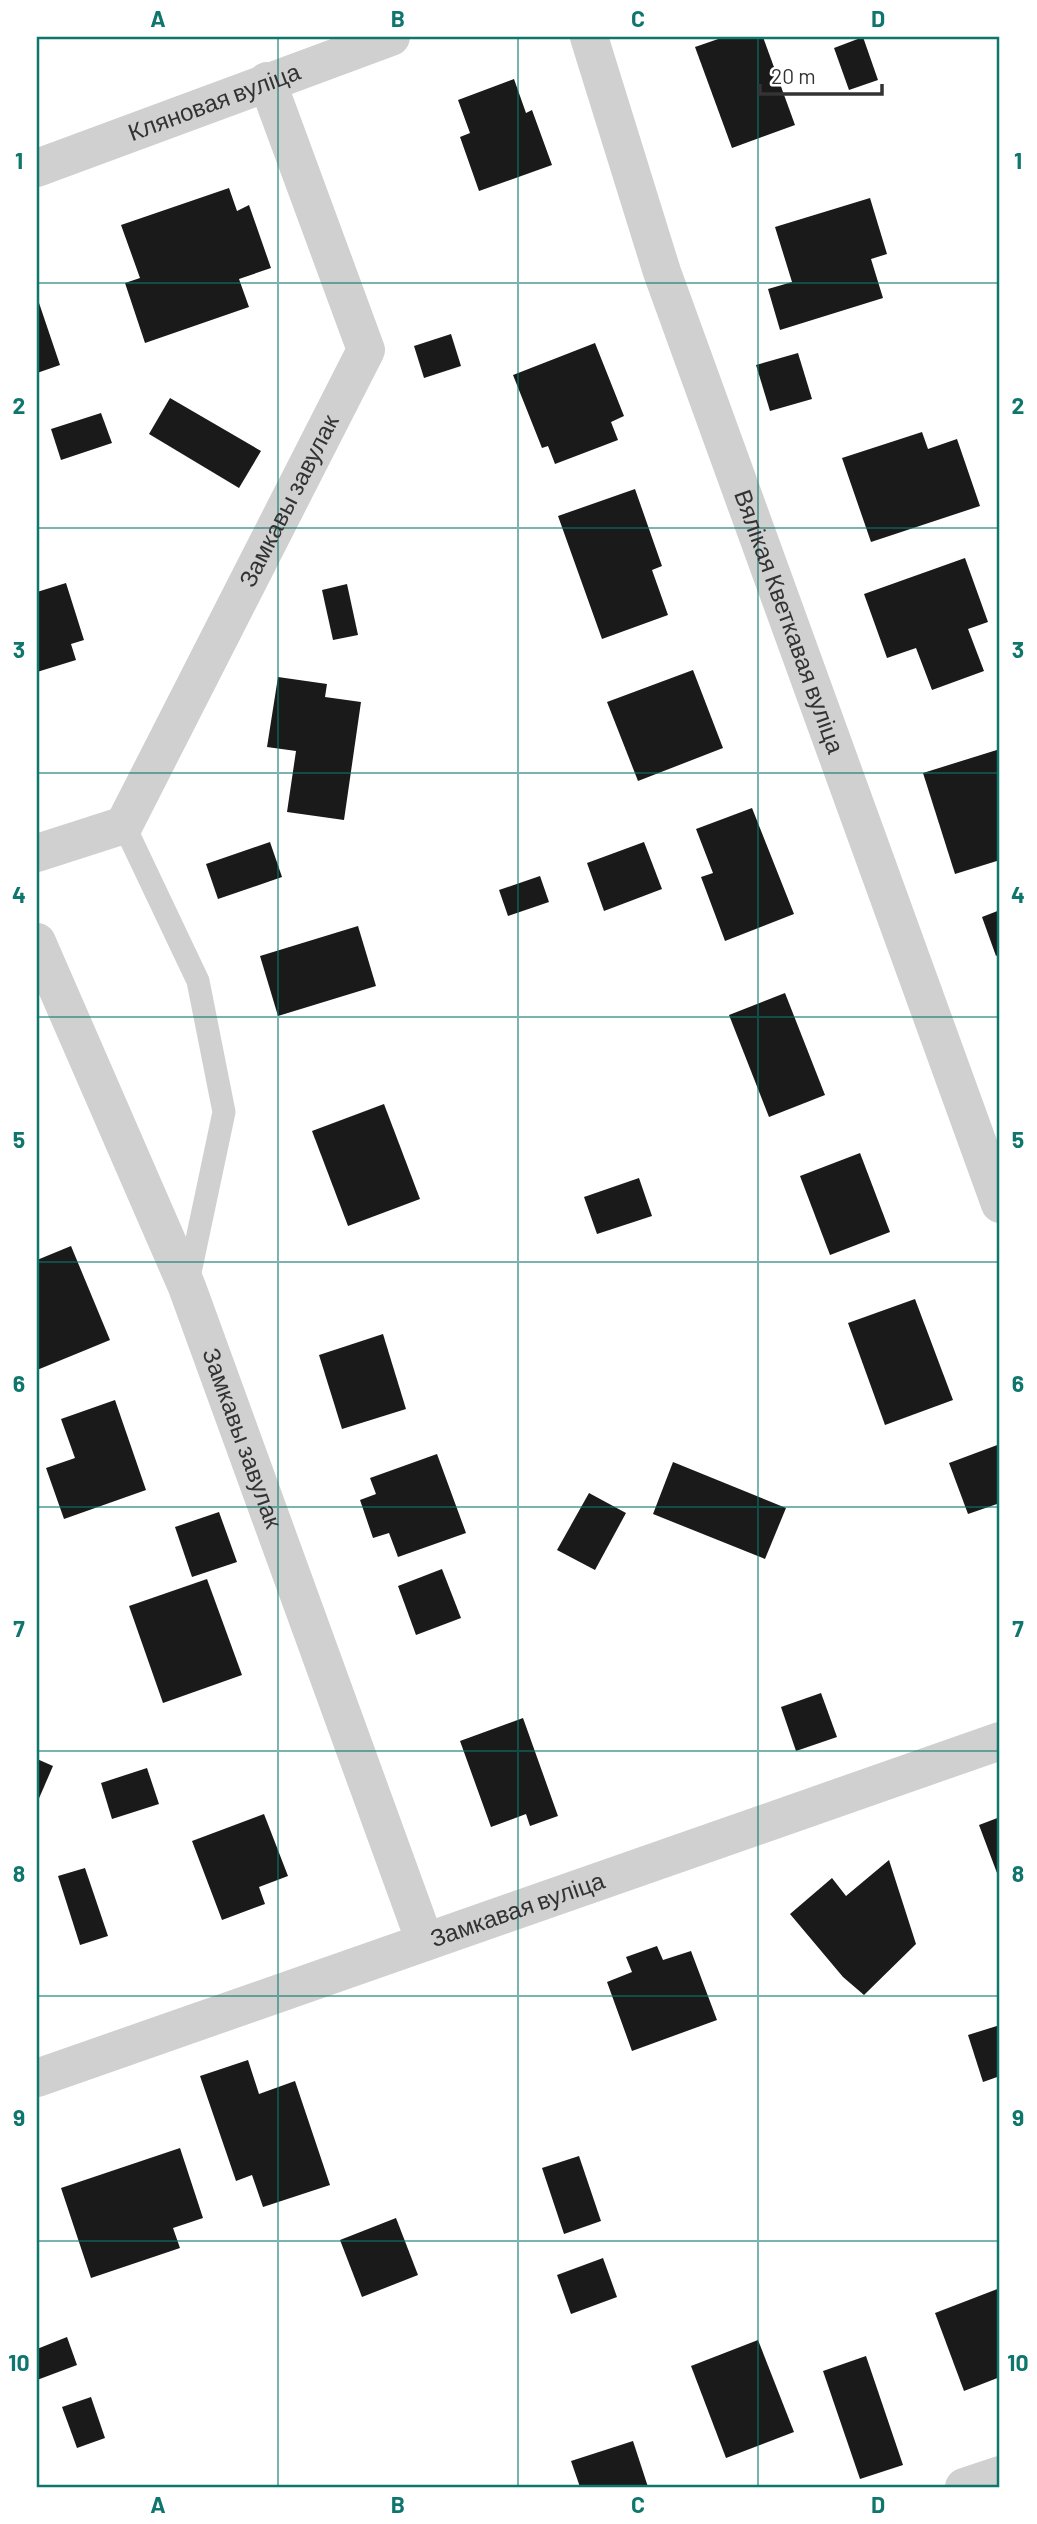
<svg xmlns="http://www.w3.org/2000/svg" width="1037" height="2524" viewBox="0 0 1037 2524" font-family="Barlow,sans-serif">
<style>
.building{fill:#1a1a1a}
.lines{fill:none;stroke-linecap:round;stroke-linejoin:round}
.service{stroke:#d0d0d0;stroke-width:23}
.minor{stroke:#d0d0d0;stroke-width:38}
.grid{fill:none;stroke:#0f766e;stroke-width:2;stroke-opacity:0.55}
.labels{text-anchor:middle;stroke-width:7;stroke-linejoin:round;paint-order:stroke}
.street-label{font-size:24px;fill:#333;stroke:#fff}
.neatline{fill:none;stroke:#0f766e;stroke-width:2.5}
.grid-label{font-size:23px;text-anchor:middle;font-weight:bold;fill:#0f766e}
</style>
<rect width="100%" height="100%" fill="#fff"/>
<g class="building">
<path d="M724,37H763L795,125L732,148L695,47Z"/>
<path d="M863,37L878,80L849,90L834,48Z"/>
<path d="M514,79L526,113L532,110L552,165L479,191L460,137L470,133L458,100Z"/>
<path d="M229,188L237,211L249,205L271,268L239,279L249,307L145,343L125,283L140,278L121,225Z"/>
<path d="M870,198L887,254L871,259L883,298L780,330L768,289L792,282L775,227Z"/>
<path d="M37,297L60,365L37,373Z"/>
<path d="M451,334L461,366L424,378L414,346Z"/>
<path d="M595,343L624,416L611,422L618,440L555,464L548,446L542,448L513,375Z"/>
<path d="M798,353L812,399L770,411L756,365Z"/>
<path d="M170,398L261,451L239,488L149,434Z"/>
<path d="M101,413L112,443L61,460L51,429Z"/>
<path d="M922,432L928,449L957,439L980,506L871,542L842,458Z"/>
<path d="M635,489L662,566L652,570L668,615L602,639L558,516Z"/>
<path d="M965,558L988,622L968,629L984,671L932,690L916,648L887,658L864,594Z"/>
<path d="M66,583L84,640L71,644L76,660L37,672V592Z"/>
<path d="M347,584L358,635L333,640L322,590Z"/>
<path d="M693,670L723,748L638,781L607,702Z"/>
<path d="M278,677L327,684L325,697L361,702L344,820L287,812L296,751L267,747Z"/>
<path d="M1000,749V860L955,874L923,773Z"/>
<path d="M752,808L794,914L725,941L701,877L713,873L696,829Z"/>
<path d="M270,842L282,877L218,899L206,864Z"/>
<path d="M644,842L662,889L604,911L587,863Z"/>
<path d="M540,876L549,902L508,916L499,890Z"/>
<path d="M1000,910V954L996,956L982,917Z"/>
<path d="M358,926L376,986L278,1016L260,956Z"/>
<path d="M785,993L825,1095L769,1117L729,1015Z"/>
<path d="M384,1104L420,1199L348,1226L312,1131Z"/>
<path d="M860,1153L890,1232L830,1255L800,1176Z"/>
<path d="M639,1178L652,1216L597,1234L584,1197Z"/>
<path d="M71,1246L110,1340L37,1370V1260Z"/>
<path d="M915,1299L953,1400L885,1425L848,1323Z"/>
<path d="M383,1334L406,1409L342,1429L319,1355Z"/>
<path d="M115,1400L146,1490L64,1519L46,1468L75,1458L61,1419Z"/>
<path d="M1000,1444V1503L968,1514L949,1463Z"/>
<path d="M437,1454L466,1533L398,1557L389,1533L373,1538L360,1500L376,1494L370,1478Z"/>
<path d="M673,1462L786,1508L765,1559L653,1514Z"/>
<path d="M589,1493L626,1513L595,1570L557,1550Z"/>
<path d="M219,1512L237,1562L192,1577L175,1527Z"/>
<path d="M442,1569L461,1618L416,1635L398,1586Z"/>
<path d="M207,1579L242,1675L163,1703L129,1606Z"/>
<path d="M821,1693L837,1737L796,1751L781,1707Z"/>
<path d="M523,1718L558,1816L530,1826L526,1814L491,1827L460,1741Z"/>
<path d="M37,1759L53,1766L37,1803Z"/>
<path d="M147,1768L159,1804L112,1819L101,1783Z"/>
<path d="M264,1814L288,1876L259,1887L265,1904L222,1920L192,1841Z"/>
<path d="M1000,1817V1881L979,1825Z"/>
<path d="M889,1860L916,1944L864,1995L843,1977L790,1914L832,1878L846,1896Z"/>
<path d="M85,1868L108,1936L80,1945L58,1876Z"/>
<path d="M657,1946L663,1960L691,1951L717,2020L632,2051L607,1982L632,1972L626,1957Z"/>
<path d="M1000,2025V2076L983,2082L968,2035Z"/>
<path d="M248,2060L259,2094L295,2081L330,2185L263,2207L252,2175L236,2181L200,2076Z"/>
<path d="M180,2148L203,2218L173,2228L180,2248L91,2278L61,2188Z"/>
<path d="M579,2156L601,2221L564,2234L542,2168Z"/>
<path d="M396,2218L418,2275L362,2297L340,2240Z"/>
<path d="M603,2258L617,2297L571,2314L557,2275Z"/>
<path d="M1000,2288V2377L964,2391L935,2313Z"/>
<path d="M67,2337L77,2365L37,2380V2349Z"/>
<path d="M758,2340L794,2432L726,2458L691,2366Z"/>
<path d="M866,2356L903,2465L860,2479L823,2371Z"/>
<path d="M91,2397L105,2438L77,2448L62,2407Z"/>
<path d="M633,2441L648,2487H580L571,2461Z"/>
</g>
<g class="lines">
<path class="service" d="M124,825L198,981L224,1112L188,1282"/>
<g class="minor">
<path id="s1" d="M589,37L662,272L1000,1204"/>
<path id="s2" d="M37,168L391,37"/>
<path id="s3" d="M37,853L124,825L366,350L267,81"/>
<path id="s4" d="M37,942L187,1287L425,1942"/>
<path id="s5" d="M37,2078L1000,1741"/>
<path d="M964,2487L1000,2475"/>
</g>
</g>
<path class="grid" d="M278,37V2487M518,37V2487M758,37V2487M37,283H1000M37,528H1000M37,773H1000M37,1017H1000M37,1262H1000M37,1507H1000M37,1751H1000M37,1996H1000M37,2241H1000"/>
<g class="labels">
<g class="street-label">
<text dy="8" stroke="none"><textPath href="#s2" startOffset="189">Кляновая вуліца</textPath></text>
<text dy="8" stroke="none"><textPath href="#s3" startOffset="455">Замкавы завулак</textPath></text>
<text dy="8" stroke="none"><textPath href="#s1" startOffset="618">Вялікая Кветкавая вуліца</textPath></text>
<text dy="8" stroke="none"><textPath href="#s4" startOffset="537">Замкавы завулак</textPath></text>
<text dy="8" stroke="none"><textPath href="#s5" startOffset="509">Замкавая вуліца</textPath></text>
</g>
</g>
<rect width="1037" height="2524" fill="none" stroke="#ffffff" stroke-width="77"/>
<path d="M760 84v10h122v-10" fill="none" stroke="#333333" stroke-width="3.5"/>
<text x="771" y="84" font-size="21" fill="#333333" stroke="#ffffff" stroke-width="5" paint-order="stroke">20 m</text>
<rect x="38" y="38" width="960" height="2448" class="neatline"/>
<g class="grid-label">
<text x="158" y="27">A</text>
<text x="398" y="27">B</text>
<text x="638" y="27">C</text>
<text x="878" y="27">D</text>
<text x="19" y="169">1</text>
<text x="1018" y="169">1</text>
<text x="19" y="414">2</text>
<text x="1018" y="414">2</text>
<text x="19" y="658">3</text>
<text x="1018" y="658">3</text>
<text x="19" y="903">4</text>
<text x="1018" y="903">4</text>
<text x="19" y="1148">5</text>
<text x="1018" y="1148">5</text>
<text x="19" y="1392">6</text>
<text x="1018" y="1392">6</text>
<text x="19" y="1637">7</text>
<text x="1018" y="1637">7</text>
<text x="19" y="1882">8</text>
<text x="1018" y="1882">8</text>
<text x="19" y="2126">9</text>
<text x="1018" y="2126">9</text>
<text x="19" y="2371">10</text>
<text x="1018" y="2371">10</text>
<text x="158" y="2513">A</text>
<text x="398" y="2513">B</text>
<text x="638" y="2513">C</text>
<text x="878" y="2513">D</text>
</g>
</svg>
